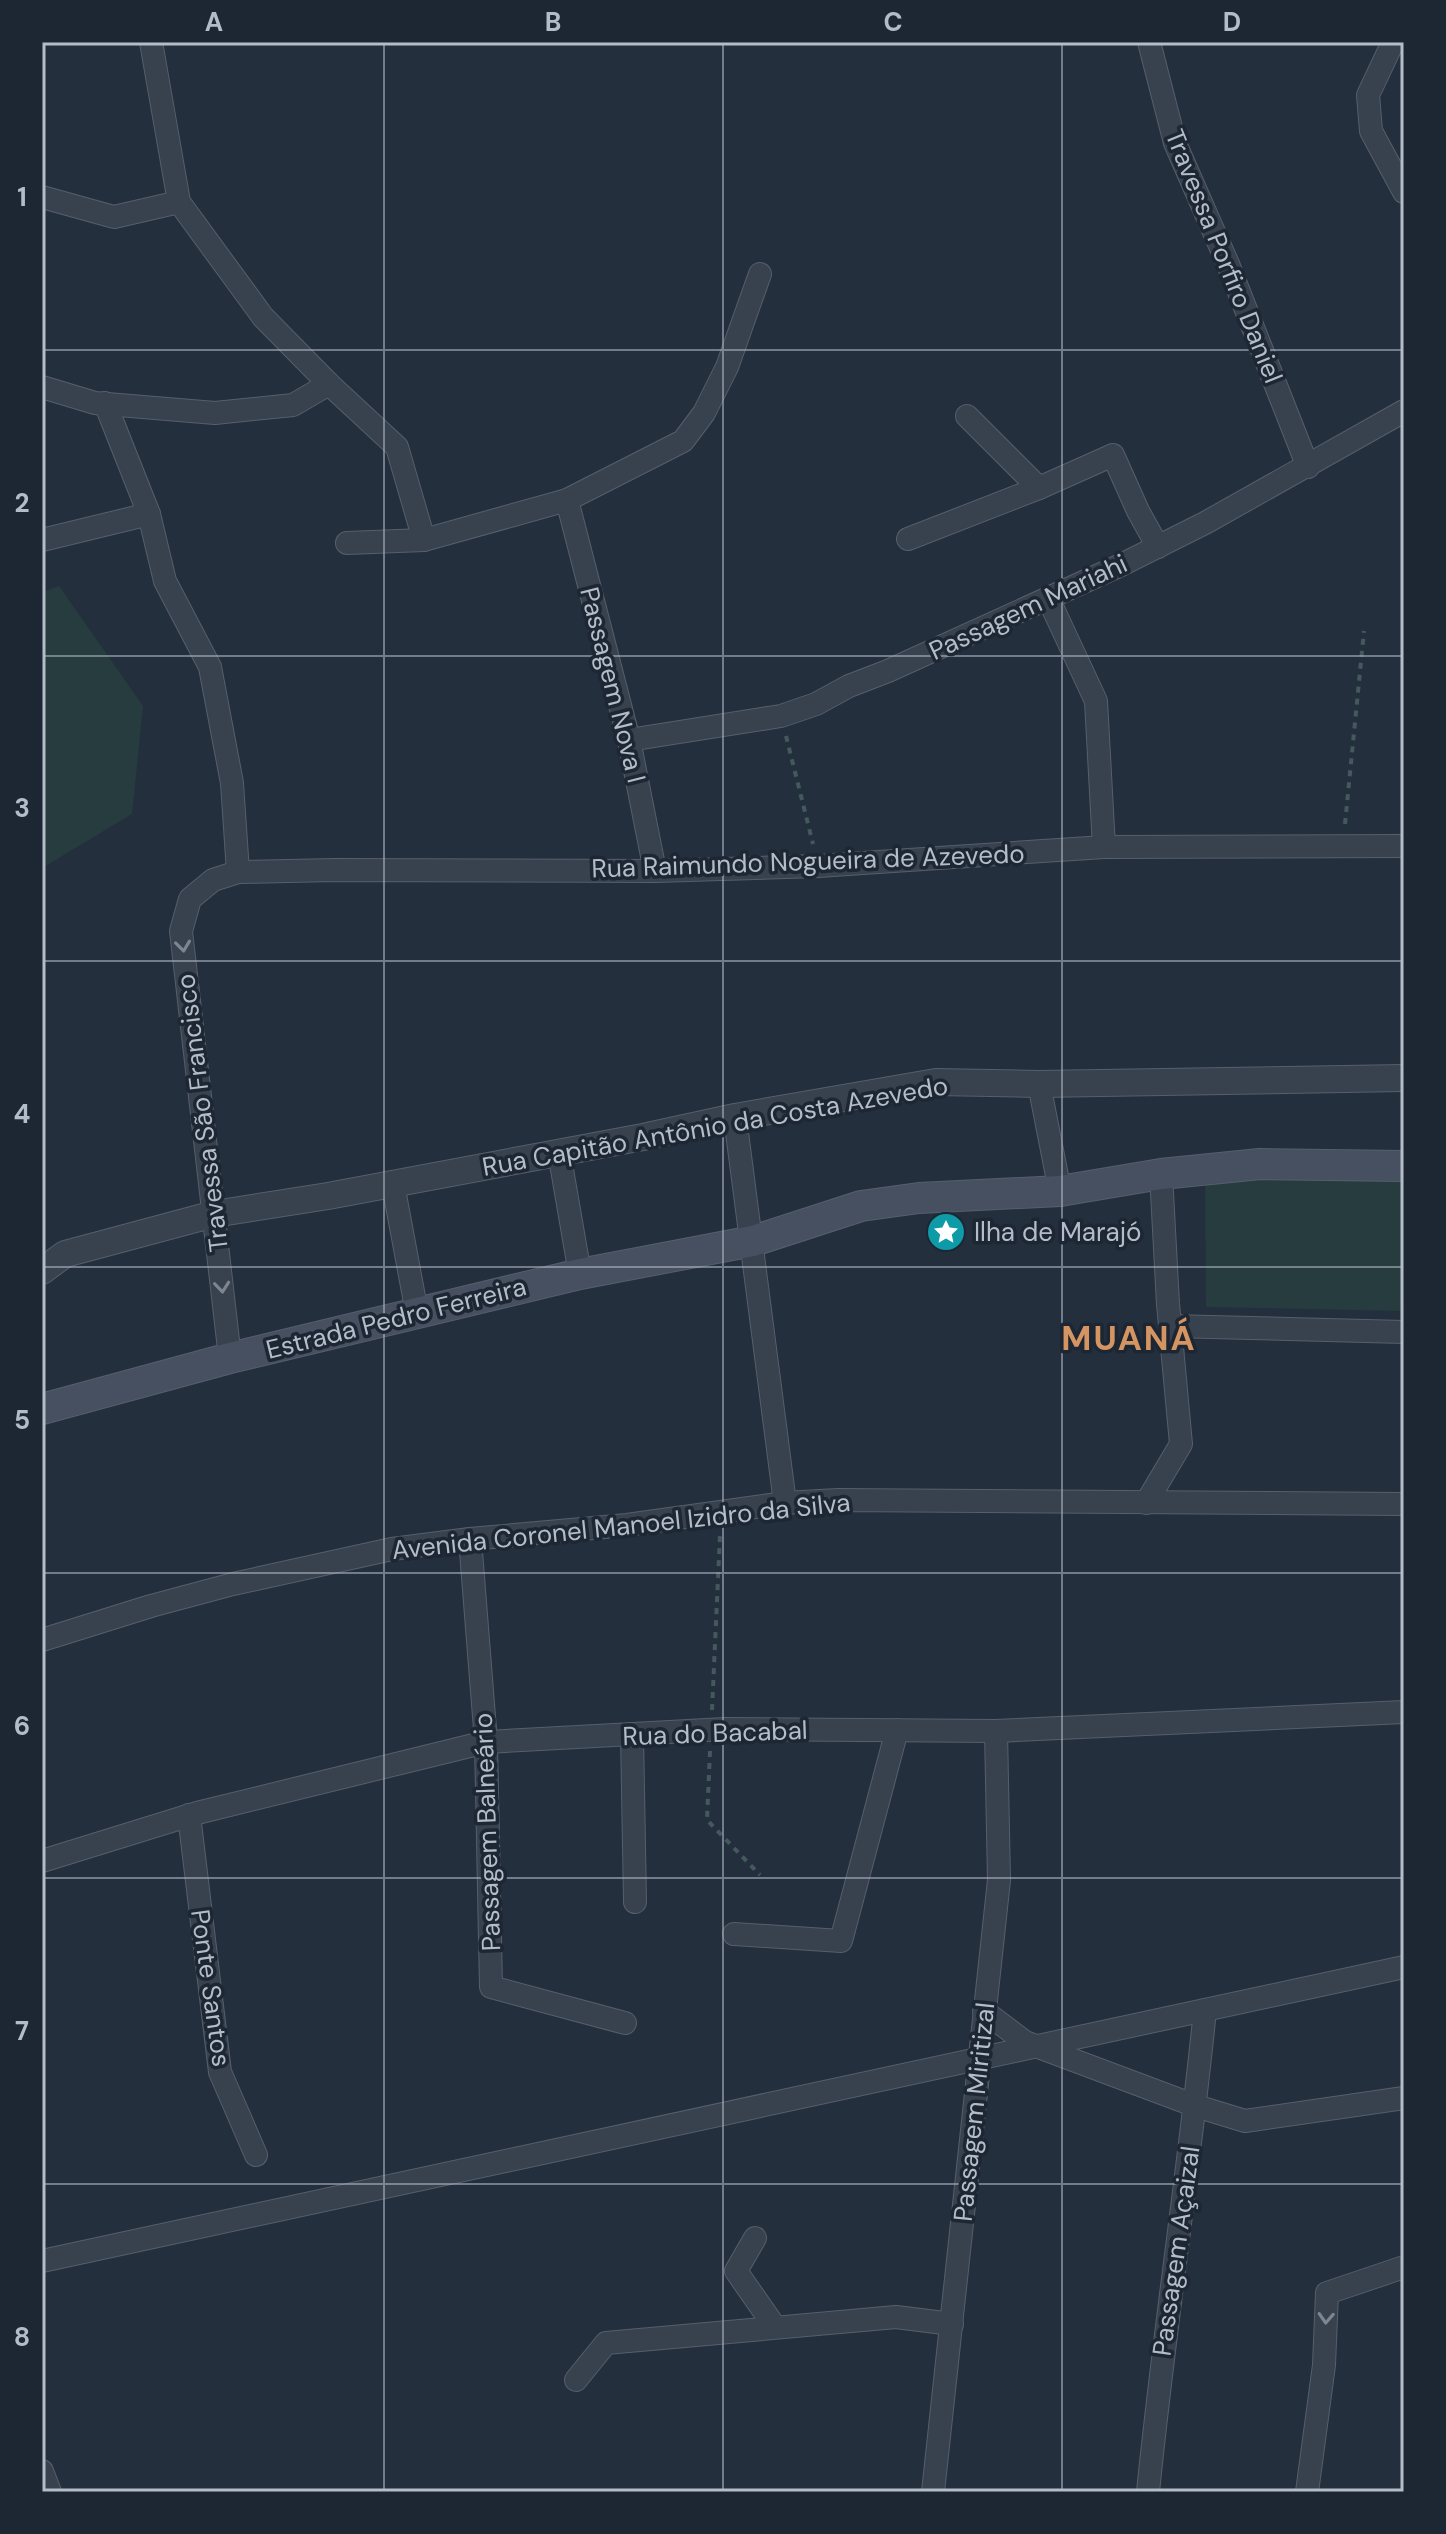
<svg xmlns="http://www.w3.org/2000/svg" width="1446" height="2534" viewBox="0 0 1446 2534" font-family="'DM Sans',sans-serif">
<style>
.green{fill:#263c3f}
.lines{fill:none;stroke-linecap:round;stroke-linejoin:round}
.minor-casing{stroke:#565f6c;stroke-width:24}
.tertiary-casing{stroke:#565f6c;stroke-width:28}
.secondary-casing{stroke:#565f6c;stroke-width:32}
.path{stroke:#44595c;stroke-width:4;stroke-dasharray:6 6;stroke-linecap:butt}
.minor{stroke:#38414e;stroke-width:22}
.tertiary{stroke:#38414e;stroke-width:26}
.secondary{stroke:#465061;stroke-width:30}
.oneway{stroke:#7c8592}
.grid{fill:none;stroke:#b4bcc9;stroke-width:2;stroke-opacity:0.55}
.labels{text-anchor:middle;stroke-width:7;stroke-linejoin:round;paint-order:stroke}
.street-label{font-size:26px;fill:#b4bcc9;stroke:#1d2633}
.poi-label{font-size:26px;fill:#b4bcc9;stroke:#1d2633;text-anchor:start}
.district-label{font-size:34px;font-weight:bold;letter-spacing:2px;fill:#d59563;stroke:#1d2633}
.neatline{fill:none;stroke:#b4bcc9;stroke-width:3}
.grid-label{font-size:26px;text-anchor:middle;font-weight:bold;fill:#b4bcc9}
</style>
<rect width="100%" height="100%" fill="#242f3e"/>
<g class="green">
<path d="M59,586L143,706L132,814L42,868V592Z"/>
<path d="M1404,1168V1311L1206,1307L1205,1172Z"/>
</g>
<g class="lines">
<defs>
<g id="minor">
<path d="M151,42L179,202L263,317L329,384L397,447L424,540"/>
<path d="M1149,42L1175,143L1228,264L1308,467"/>
<path d="M1393,42L1368,95L1371,131L1404,192"/>
<path d="M42,197L114,217L179,202"/>
<path d="M42,387L95,403L215,413L293,405L329,384"/>
<path d="M105,403L149,514L165,581L210,667L232,783L238,872"/>
<path d="M967,416L1039,488L1113,455L1138,511L1158,547"/>
<path d="M567,500L629,740L655,871"/>
<path d="M908,539L1039,488"/>
<path d="M42,540L149,514"/>
<path d="M347,543L424,540L567,500L683,441L704,413L727,367L760,274"/>
<path d="M1048,598L1096,701L1104,847"/>
<path d="M629,740L781,716L816,704L849,686L888,671L1121,565L1205,523L1404,411"/>
<path d="M1039,1084L1060,1191"/>
<path d="M735,1117L785,1503"/>
<path d="M559,1152L580,1274"/>
<path d="M393,1184L417,1313"/>
<path d="M1170,1326L1404,1332"/>
<path d="M230,1358L181,931L190,899L213,880L238,872L335,870L655,871L818,866L1104,847L1404,846"/>
<path d="M1146,1503L1181,1444L1168,1304L1161,1174"/>
<path d="M470,1539L486,1742L491,1987L625,2023"/>
<path d="M42,1640L151,1606L233,1584L392,1549L470,1539L627,1525L785,1503L838,1500L1404,1504"/>
<path d="M632,1734L635,1902"/>
<path d="M189,1815L220,2072L256,2155"/>
<path d="M42,1861L197,1813L486,1742L725,1729L996,1731L1404,1712"/>
<path d="M734,1934L841,1941L897,1730"/>
<path d="M984,2011L1025,2042L1196,2106L1245,2121L1404,2098"/>
<path d="M755,2238L736,2271L775,2327"/>
<path d="M42,2261L1404,1967"/>
<path d="M576,2380L606,2343L896,2317L952,2324"/>
<path d="M42,2471L50,2492"/>
<path d="M933,2492L999,1880L996,1731"/>
<path d="M1148,2492C1164,2331 1189,2171 1205,2010"/>
<path d="M1307,2492L1324,2365L1327,2293L1404,2267"/>
</g>
<path id="tertiary" d="M42,1271L65,1254L214,1214L328,1196L643,1137L735,1117L936,1082L1039,1084L1404,1078"/>
<path id="secondary" d="M42,1409L230,1358L580,1274L753,1241L861,1206L919,1198L1060,1191L1161,1174L1260,1164L1404,1166"/>
</defs>
<use href="#minor" class="minor-casing"/>
<use href="#tertiary" class="tertiary-casing"/>
<use href="#secondary" class="secondary-casing"/>
<g class="path">
<path d="M786,736L813,844"/>
<path d="M1345,824L1364,631"/>
<path d="M712,1710L720,1535"/>
<path d="M710,1751L707,1820L760,1875"/>
</g>
<use href="#minor" class="minor"/>
<use href="#tertiary" class="tertiary"/>
<use href="#secondary" class="secondary"/>
</g>
<defs><path id="oneway-chevron" d="M-2-3.5L2.5 0L-2 3.5" fill="none" stroke-width="1.6" stroke-linecap="round" stroke-linejoin="round" transform="scale(2)"/></defs>
<g class="oneway">
<use href="#oneway-chevron" transform="translate(183 946) rotate(83)"/>
<use href="#oneway-chevron" transform="translate(222 1287) rotate(84)"/>
<use href="#oneway-chevron" transform="translate(1326 2318) rotate(93)"/>
</g>
<path class="grid" d="M384,42V2492M723,42V2492M1062,42V2492M42,350H1404M42,656H1404M42,961H1404M42,1267H1404M42,1573H1404M42,1878H1404M42,2184H1404"/>
<defs>
<symbol id="sight-disc" viewBox="-11 -11 22 22"><circle r="9.5" fill="#0f9aa8" stroke="#1d2633"/><path d="M0-6L1.8-2.2L6-1.7L2.9 1.2L3.7 5.4L0 3.3L-3.7 5.4L-2.9 1.2L-6-1.7L-1.8-2.2Z" fill="#fff"/></symbol>
</defs>
<g fill-rule="evenodd">
<use href="#sight-disc" x="924" y="1210" width="44" height="44"/>
</g>
<g class="labels">
<g class="street-label">
<text transform="translate(1224 256) rotate(68)" y="9">Travessa Porfiro Daniel</text>
<text transform="translate(1028 607) rotate(-25)" y="9">Passagem Mariahi</text>
<text transform="translate(613 685) rotate(76)" y="9">Passagem Nova I</text>
<text transform="translate(808 861) rotate(-2)" y="9">Rua Raimundo Nogueira de Azevedo</text>
<text transform="translate(202 1113) rotate(-97)" y="9">Travessa São Francisco</text>
<text transform="translate(715 1126) rotate(-10)" y="9">Rua Capitão Antônio da Costa Azevedo</text>
<text transform="translate(396 1318) rotate(-14)" y="9">Estrada Pedro Ferreira</text>
<text transform="translate(621 1526) rotate(-6)" y="9">Avenida Coronel Manoel Izidro da Silva</text>
<text transform="translate(715 1733) rotate(-2)" y="9">Rua do Bacabal</text>
<text transform="translate(487 1832) rotate(-92)" y="9">Passagem Balneário</text>
<text transform="translate(211 1988) rotate(82)" y="9">Ponte Santos</text>
<text transform="translate(974 2112) rotate(-84)" y="9">Passagem Miritizal</text>
<text transform="translate(1176 2251) rotate(-82)" y="9">Passagem Açaizal</text>
</g>
<g class="poi-label">
<text x="974" y="1241">Ilha de Marajó</text>
</g>
<g class="district-label">
<text x="1129" y="1350">MUANÁ</text>
</g>
</g>
<rect width="1446" height="2534" fill="none" stroke="#1d2633" stroke-width="88"/>
<rect x="44" y="44" width="1358" height="2446" class="neatline"/>
<g class="grid-label">
<text x="214" y="31">A</text>
<text x="553" y="31">B</text>
<text x="893" y="31">C</text>
<text x="1232" y="31">D</text>
<text x="22" y="206">1</text>
<text x="22" y="512">2</text>
<text x="22" y="817">3</text>
<text x="22" y="1123">4</text>
<text x="22" y="1429">5</text>
<text x="22" y="1735">6</text>
<text x="22" y="2040">7</text>
<text x="22" y="2346">8</text>
</g>
</svg>
